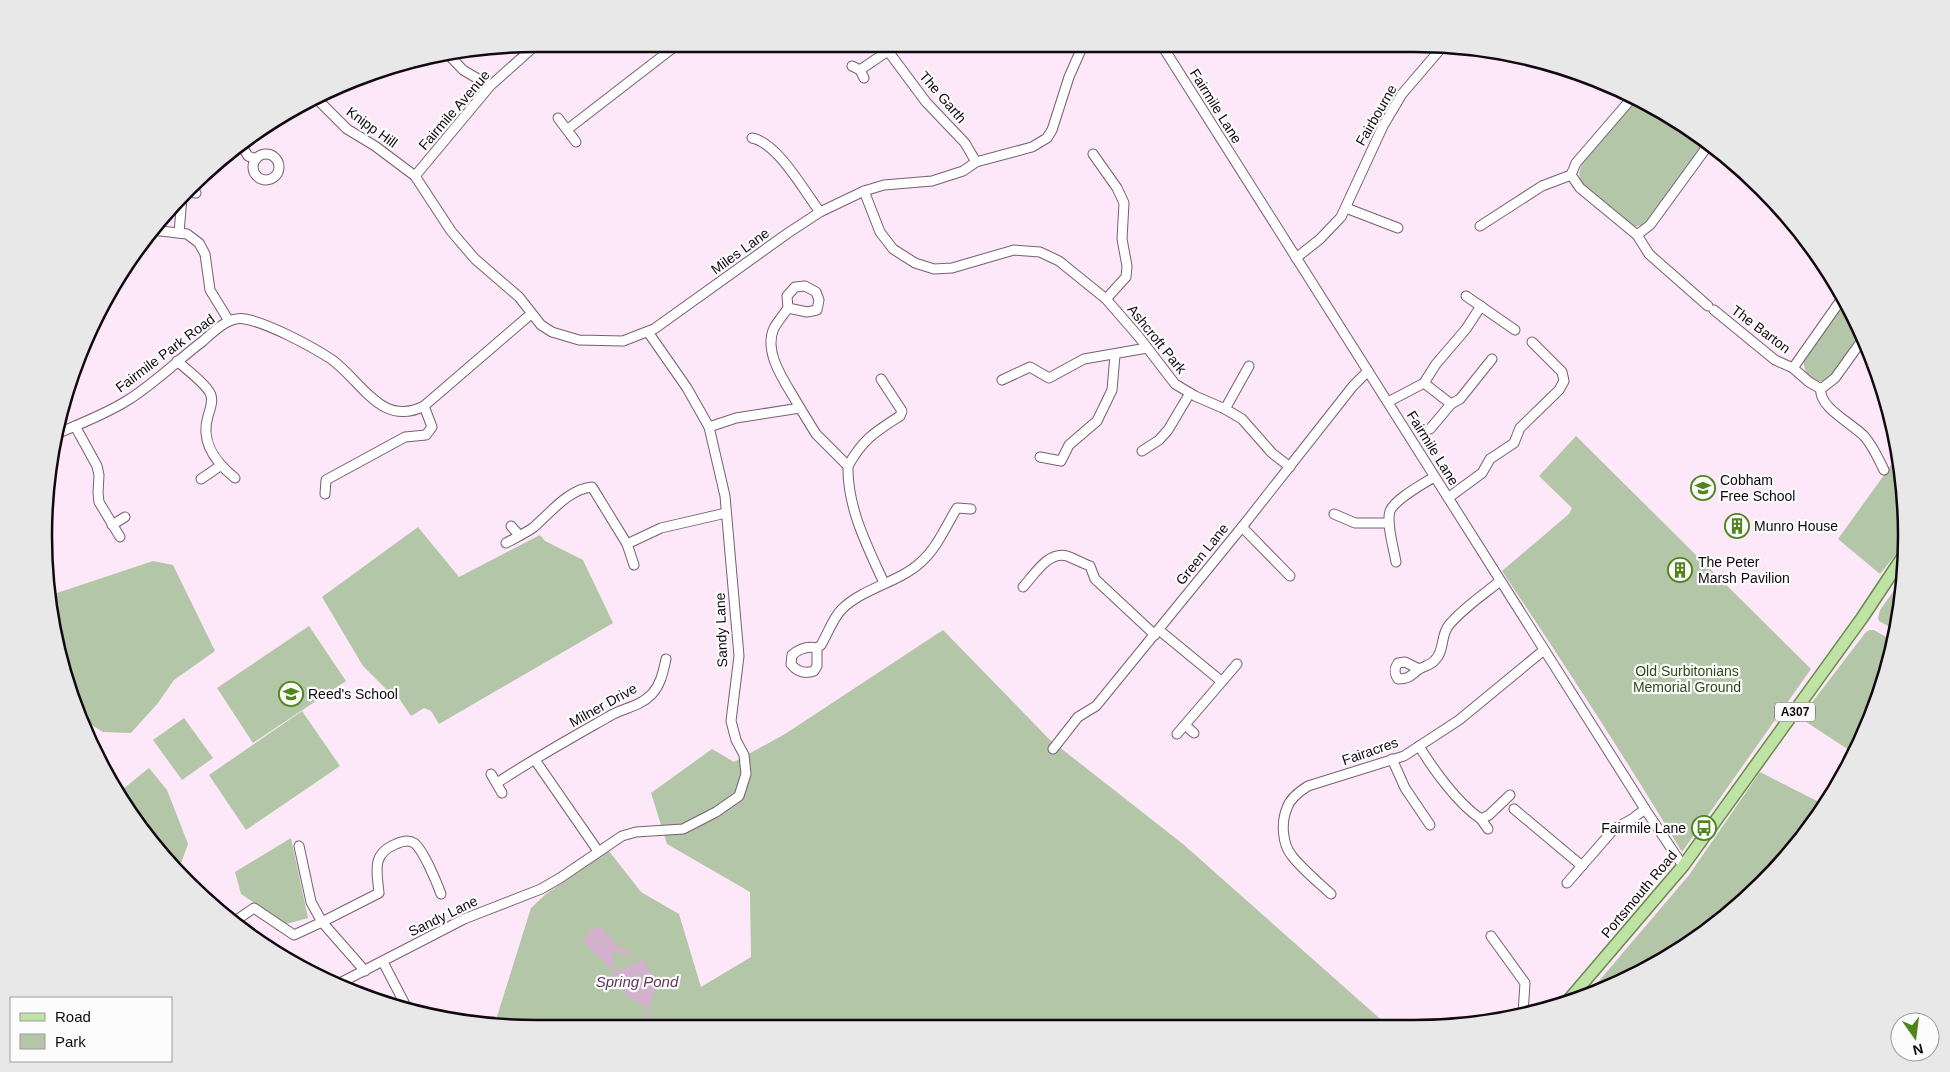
<svg xmlns="http://www.w3.org/2000/svg" width="1950" height="1072" viewBox="0 0 1950 1072" font-family="Helvetica,sans-serif">
<style>
.green{fill:#b3c6a7}
.water{fill:#d3b0cc}
.lines{fill:none;stroke-linecap:round;stroke-linejoin:round}
.stream{stroke:#d3b0cc;stroke-width:2.5}
.minor-casing{stroke:#795e74;stroke-width:11}
.major-casing{stroke:#678b4a;stroke-width:14}
.minor{stroke:#fff;stroke-width:9}
.major{stroke:#bfe3a5;stroke-width:11}
.labels{text-anchor:middle;stroke-width:4.5;stroke-linejoin:round;paint-order:stroke}
.shield{fill:#fcfcfc;stroke:#585157;stroke-width:1}
.shield-label{font-size:12px;font-weight:bold;fill:#120810}
.street-label{font-size:14px;fill:#120810;stroke:#fcfcfc}
.poi-label{font-size:14px;fill:#120810;stroke:#fcfcfc;text-anchor:start}
.park-label{font-size:14px;fill:#2e4a16;stroke:#fcfcfc}
.water-label{font-size:15px;font-style:italic;fill:#62355b;stroke:#fcfcfc}
.rim{fill:none;stroke:#120810;stroke-width:2.5}
</style>
<rect width="100%" height="100%" fill="#fce8f8"/>
<g class="green">
<path d="M1635,99L1660,110L1703,140L1701,150L1646,224L1634,227L1581,184L1579,173L1583,161Z"/>
<path d="M1844,300L1855,318L1862,336C1854,347 1836,379 1823,381C1817,383 1810,377 1806,373L1803,362L1805,356Z"/>
<path d="M1576,436L1811,669L1682,852C1625,757 1564,664 1502,571L1569,514L1572,508L1539,476Z"/>
<path d="M1897,457L1905,504L1904,544L1880,574L1838,539Z"/>
<path d="M418,527L459,577L540,535L545,541L583,560L613,623L439,724L431,711L424,708L411,716L394,691H388L363,666L322,597Z"/>
<path d="M153,561L173,565L215,651L174,680L158,703L131,733L103,732L79,717L60,663L55,632L57,593Z"/>
<path d="M1903,578L1902,600L1895,630L1879,621L1878,618L1880,610Z"/>
<path d="M309,626L346,681L253,743L217,688Z"/>
<path d="M943,630L1049,739L1183,844L1386,1024L504,1027L494,1026L531,908L546,894L609,851L641,892L679,914L701,987L751,957L750,892L667,844L651,793L712,749L734,762L785,734Z"/>
<path d="M1870,630H1874L1893,641L1880,694L1843,776L1836,771L1849,750L1800,718L1866,632Z"/>
<path d="M302,711L340,766L246,830L209,775Z"/>
<path d="M184,718L213,758L182,780L153,740Z"/>
<path d="M149,768L167,790L188,844L180,866L174,868L166,861L127,809L118,793Z"/>
<path d="M1760,772L1823,804L1762,884L1687,945L1587,995L1689,875Z"/>
<path d="M291,838L308,918L286,924L241,894L235,872Z"/>
</g>
<path class="water" d="M602,928L615,944L637,959L612,951L615,972L644,960L656,985L649,1009L625,994L613,973L615,972L583,942L590,929Z"/>
<g class="lines">
<path class="stream" d="M649,1009L648,1019L655,1027"/>
<defs>
<g id="minor">
<path d="M1161,44L1645,809L1683,866"/>
<path d="M888,51L926,102L965,143L976,162"/>
<path d="M447,53L463,70L490,86"/>
<path d="M852,66L860,70L864,78"/>
<path d="M860,70L898,44"/>
<path d="M316,98L347,129L375,146L415,176L451,231L475,259L519,297L541,325L552,332L579,340L623,341L654,329L788,233L820,212L864,191L884,185L932,181L963,171L976,162L1032,147L1047,138L1052,130L1069,77L1080,52L1085,44"/>
<path d="M558,118L576,142"/>
<path d="M568,129L678,44"/>
<path d="M752,138C778,143 804,191 820,212"/>
<path d="M240,143L248,156L256,159"/>
<path d="M1707,143L1704,151L1650,225L1637,235L1649,254L1708,306"/>
<path d="M1093,154L1117,188L1124,203L1122,239L1127,266L1126,277L1106,299"/>
<circle cx="266" cy="167" r="13"/>
<path d="M1571,175L1580,188L1637,235"/>
<path d="M415,176L490,86L537,44"/>
<path d="M864,191L880,232L893,249L915,263L934,269L952,268L1014,250L1040,252L1059,261L1106,299L1139,337L1175,384L1195,396L1225,409L1242,419L1272,453L1290,467"/>
<path d="M187,192L196,193"/>
<path d="M1346,208L1398,228"/>
<path d="M1480,226L1542,186L1571,175L1576,163L1632,98"/>
<path d="M152,230L187,234L199,243L205,254L210,290L229,321"/>
<path d="M179,233L182,197"/>
<path d="M1296,258L1320,239L1341,217L1383,126L1402,94L1444,45"/>
<path d="M1466,296L1515,330"/>
<path d="M1843,297L1793,368L1809,382L1821,389L1835,378L1863,339"/>
<path d="M788,308L807,312L817,310L819,300L816,292L805,286L795,287L787,296L788,308C784,314 778,321 774,328C762,354 788,386 800,408"/>
<path d="M1714,310L1775,360L1793,368"/>
<path d="M177,361C186,369 205,383 210,393C214,400 210,409 208,416C200,442 215,462 235,478"/>
<path d="M1002,380L1030,367L1049,378L1084,359L1147,348"/>
<path d="M1424,383L1451,404L1430,429"/>
<path d="M1821,389C1818,407 1853,424 1864,436C1873,446 1878,458 1884,470"/>
<path d="M1388,402L1424,383L1436,364L1466,329L1481,306"/>
<path d="M1451,404L1460,399L1492,359"/>
<path d="M1225,409L1249,366"/>
<path d="M75,426L97,466L99,475L98,493L99,502L120,537"/>
<path d="M709,427L736,418L800,408L816,434L848,466C847,507 867,546 884,583"/>
<path d="M56,434C80,424 106,414 128,400C155,383 178,360 203,341C214,331 229,316 245,319C268,323 311,346 331,359C361,380 381,428 424,406L531,314"/>
<path d="M1142,451L1159,440L1168,430L1190,393"/>
<path d="M1040,457L1061,461L1069,445L1097,421L1112,390L1115,355"/>
<path d="M848,466C863,439 875,432 900,416L902,411L881,379"/>
<path d="M201,479L220,466"/>
<path d="M325,494L326,480L405,437L426,435L432,427L424,406"/>
<path d="M1448,498L1482,473L1490,459L1514,443L1520,428L1559,390L1564,381L1562,372L1532,342"/>
<path d="M1334,514L1355,523H1389"/>
<path d="M112,525L125,517"/>
<path d="M511,526L519,535"/>
<path d="M1242,527L1290,576"/>
<path d="M506,543C515,538 526,533 534,527C551,512 569,489 592,487L627,544L634,565"/>
<path d="M627,544L661,528L726,513"/>
<path d="M1396,562C1394,550 1386,523 1390,511C1395,499 1423,484 1434,477"/>
<path d="M1023,587C1034,575 1048,551 1067,556C1075,559 1082,563 1090,566L1095,579L1155,635"/>
<path d="M1159,630L1221,681"/>
<path d="M817,648C808,646 799,649 792,655L791,664C797,672 805,674 814,671L817,666V648L821,645C828,633 833,618 842,609C863,588 900,582 921,562C937,548 946,526 957,508L971,509"/>
<path d="M1419,669L1405,662L1398,663C1394,669 1394,673 1398,679C1409,679 1410,676 1418,670C1423,666 1430,666 1435,660C1445,650 1440,636 1449,625C1463,608 1483,595 1500,581"/>
<path d="M1185,725L1194,733"/>
<path d="M1177,734L1237,664"/>
<path d="M1419,746C1433,769 1458,804 1481,819L1489,815L1510,795"/>
<path d="M1053,749L1078,717L1096,706L1242,527L1353,386L1368,371"/>
<path d="M1392,759L1405,788L1430,825"/>
<path d="M535,760L598,851"/>
<path d="M491,774L502,793"/>
<path d="M497,783C533,759 571,738 608,717C624,707 638,708 652,694C661,684 663,672 666,659"/>
<path d="M1514,809L1582,866"/>
<path d="M1481,819L1488,829"/>
<path d="M299,846L311,902L322,922L379,893C377,871 371,854 396,844C402,841 408,839 414,843C423,849 437,883 441,894"/>
<path d="M1567,883L1614,829L1632,819L1645,809"/>
<path d="M1331,894C1318,882 1303,870 1292,856C1282,844 1281,822 1287,808C1290,798 1300,791 1308,786L1404,756L1459,720L1544,650"/>
<path d="M232,923L254,908L294,935L322,922L365,971"/>
<path d="M1491,936L1525,983L1523,1014"/>
<path d="M383,962L409,1012"/>
<path d="M340,983L464,919L541,889L560,878L622,836L636,832L683,829L716,812L739,796L746,774L744,755L736,740L731,721L739,656L725,496L709,427L687,388L648,332"/>
</g>
<path id="major" d="M1566,1003L1683,866L1862,618L1904,555"/>
</defs>
<use href="#minor" class="minor-casing"/>
<use href="#major" class="major-casing"/>
<use href="#minor" class="minor"/>
<use href="#major" class="major"/>
</g>
<defs>
<symbol id="school-ring" viewBox="-11 -11 22 22"><circle r="9.5" fill="#fcfcfc" stroke="#50851c" stroke-width="1.5"/><path d="M0-5L7-2L0 1L-7-2ZM-4 1L0 2.5L4 1V4Q0 6-4 4Z" fill="#50851c"/></symbol>
<symbol id="building-ring" viewBox="-11 -11 22 22"><circle r="9.5" fill="#fcfcfc" stroke="#50851c" stroke-width="1.5"/><path d="M-4-6H4V6H1V3H-1V6H-4ZM-2.5-4.3h1.7v1.8h-1.7ZM.8-4.3h1.7v1.8H.8ZM-2.5-1h1.7V.8h-1.7ZM.8-1h1.7V.8H.8Z" fill="#50851c"/></symbol>
<symbol id="bus-ring" viewBox="-11 -11 22 22"><circle r="9.5" fill="#fcfcfc" stroke="#50851c" stroke-width="1.5"/><path d="M-5-6H5V4H4V6H2V4H-2V6H-4V4H-5ZM-3.5-4V0h7V-4ZM-3.5 1.2v1.5H-2V1.2ZM2 1.2v1.5H3.5V1.2Z" fill="#50851c"/></symbol>
</defs>
<g fill-rule="evenodd">
<use href="#school-ring" x="1689" y="474" width="28" height="28"/>
<use href="#building-ring" x="1723" y="512" width="28" height="28"/>
<use href="#building-ring" x="1666" y="556" width="28" height="28"/>
<use href="#school-ring" x="277" y="680" width="28" height="28"/>
<use href="#bus-ring" x="1690" y="814" width="28" height="28"/>
</g>
<g class="labels">
<rect class="shield" x="1775" y="702.5" width="40" height="19" rx="4"/>
<g class="shield-label">
<text x="1795" y="716">A307</text>
</g>
<g class="street-label">
<text transform="translate(943 97) rotate(49)" y="5">The Garth</text>
<text transform="translate(1216 106) rotate(58)" y="5">Fairmile Lane</text>
<text transform="translate(454 110) rotate(-49)" y="5">Fairmile Avenue</text>
<text transform="translate(1376 115) rotate(-60)" y="5">Fairbourne</text>
<text transform="translate(372 127) rotate(36)" y="5">Knipp Hill</text>
<text transform="translate(740 251) rotate(-36)" y="5">Miles Lane</text>
<text transform="translate(1761 329) rotate(37)" y="5">The Barton</text>
<text transform="translate(1157 339) rotate(51)" y="5">Ashcroft Park</text>
<text transform="translate(165 353) rotate(-37)" y="5">Fairmile Park Road</text>
<text transform="translate(1433 448) rotate(58)" y="5">Fairmile Lane</text>
<text transform="translate(1202 554) rotate(-51)" y="5">Green Lane</text>
<text transform="translate(721 630) rotate(-92)" y="5">Sandy Lane</text>
<text transform="translate(603 705) rotate(-29)" y="5">Milner Drive</text>
<text transform="translate(1370 751) rotate(-19)" y="5">Fairacres</text>
<text transform="translate(1639 894) rotate(-50)" y="5">Portsmouth Road</text>
<text transform="translate(443 916) rotate(-26)" y="5">Sandy Lane</text>
</g>
<g class="poi-label">
<text x="1720" y="485">Cobham<tspan x="1720" dy="16">Free School</tspan></text>
<text x="1754" y="531">Munro House</text>
<text x="1698" y="567">The Peter<tspan x="1698" dy="16">Marsh Pavilion</tspan></text>
<text x="308" y="699">Reed's School</text>
<text x="1686" y="833" text-anchor="end">Fairmile Lane</text>
</g>
<g class="park-label">
<text x="1687" y="676">Old Surbitonians<tspan x="1687" dy="16">Memorial Ground</tspan></text>
</g>
<g class="water-label">
<text x="637" y="987">Spring Pond</text>
</g>
</g>
<path d="M0 0H1950V1072H0ZM536 52H1414A484 484 0 0 1 1898 536V536A484 484 0 0 1 1414 1020H536A484 484 0 0 1 52 536V536A484 484 0 0 1 536 52Z" fill="#e9e8e9" fill-rule="evenodd"/>
<path class="rim" d="M536 52H1414A484 484 0 0 1 1898 536V536A484 484 0 0 1 1414 1020H536A484 484 0 0 1 52 536V536A484 484 0 0 1 536 52Z"/>
<rect x="10" y="997" width="162" height="65" fill="#fcfcfc" stroke="#9e9a9e"/>
<rect x="20" y="1013" width="25" height="8" fill="#bfe3a5" stroke="#9e9a9e"/>
<text x="55" y="1022" font-size="15" fill="#120810">Road</text>
<rect x="20" y="1034" width="25" height="15" fill="#b3c6a7" stroke="#9e9a9e"/>
<text x="55" y="1047" font-size="15" fill="#120810">Park</text>
<g transform="translate(1915 1037) rotate(166)"><circle r="24" fill="#fcfcfc" stroke="#9e9a9e"/>
<path d="M0-4L9 19L0 12L-9 19Z" fill="#50851c"/>
<text y="-8" font-size="14" font-weight="bold" text-anchor="middle" fill="#120810">N</text>
</g>
</svg>
